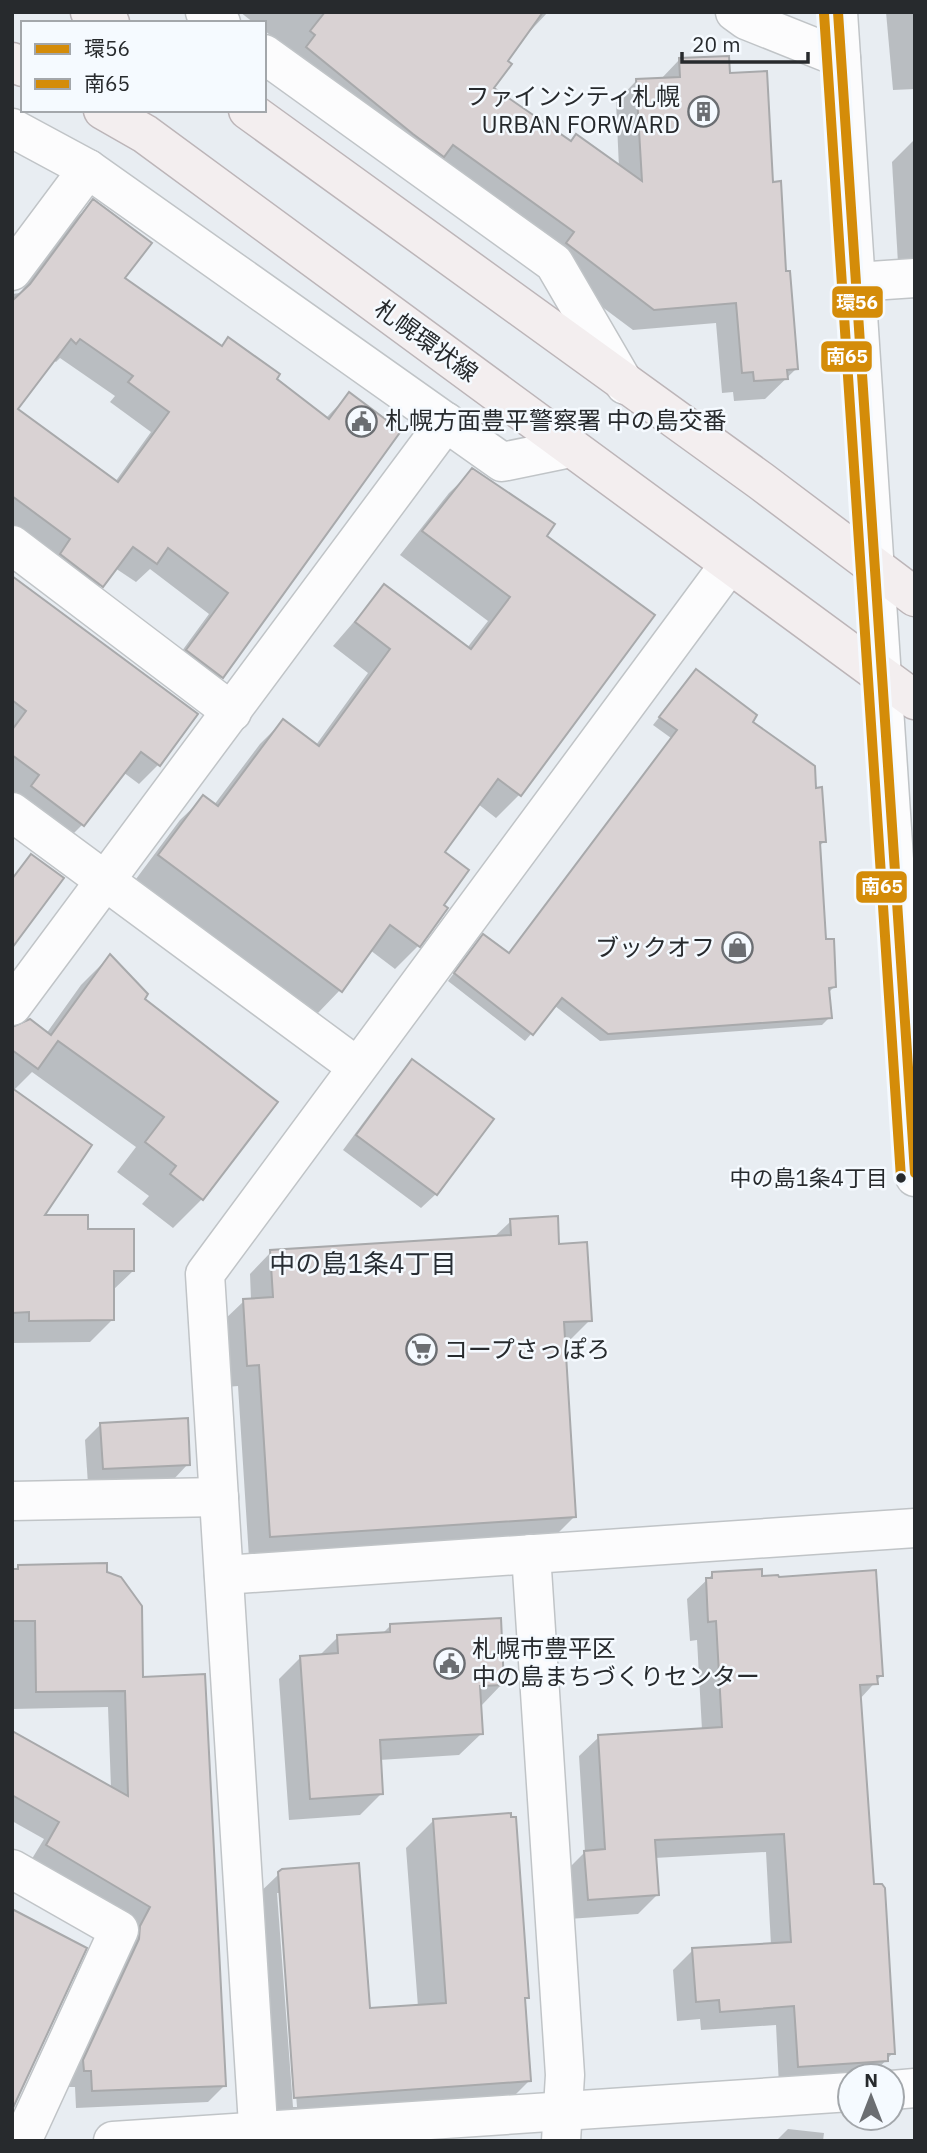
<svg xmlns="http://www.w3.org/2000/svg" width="927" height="2153" viewBox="0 0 927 2153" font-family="'IBM Plex Sans','Noto Sans JP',sans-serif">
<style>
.shadow{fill:#0003;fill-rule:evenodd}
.building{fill:#d9d2d3;stroke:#a8a9ab;stroke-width:2;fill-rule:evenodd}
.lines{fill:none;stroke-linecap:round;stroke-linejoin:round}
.minor-casing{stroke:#c0c4c7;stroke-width:41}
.tertiary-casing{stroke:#c0c4c7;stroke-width:41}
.primary-casing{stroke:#bcb5b8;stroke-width:41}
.minor{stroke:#fcfcfd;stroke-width:38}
.tertiary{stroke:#fcfcfd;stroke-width:38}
.primary{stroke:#f3eeef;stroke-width:38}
.bus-1-casing{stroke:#f5faff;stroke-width:16}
.bus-2-casing{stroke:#f5faff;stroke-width:16}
.bus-1{stroke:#d48c09;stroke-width:10}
.bus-2{stroke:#d48c09;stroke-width:10}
.bus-dot{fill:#272a2d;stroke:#f5faff;stroke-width:2.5}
.labels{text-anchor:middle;stroke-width:5;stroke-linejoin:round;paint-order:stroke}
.bus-label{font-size:22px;fill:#272a2d;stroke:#f5faff;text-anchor:end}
.poi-label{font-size:24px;fill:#272a2d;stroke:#f5faff;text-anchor:start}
.street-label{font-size:24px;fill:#272a2d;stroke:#f5faff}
.neighbourhood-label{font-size:26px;fill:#282e34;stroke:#f5faff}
.line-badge{stroke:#f5faff;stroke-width:2.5}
.badge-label{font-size:19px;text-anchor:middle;font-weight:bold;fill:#fff}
</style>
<rect width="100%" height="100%" fill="#e8edf2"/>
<g class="shadow">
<path d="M240,12H548L519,43L492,88L570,143L619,168L616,102L636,81L660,80L679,60L729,75L771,183L796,369L765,399L734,401L733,392L722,393L716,323L633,330L546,265L264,30V23H254Z"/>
<path d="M886,12H915V89L893,90Z"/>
<path d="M913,141H915V272L898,263L892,162Z"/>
<path d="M93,202L123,279L220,347L229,339L326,418L349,394L222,677L202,696L168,670L209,614L150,569L136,582L115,568L83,605L12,530V294L20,293L73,221ZM60,358L115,396L110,402L151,432L115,482L16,409L53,360L56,362Z"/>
<path d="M473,470L544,536L520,794L496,818L478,804L442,853V906L446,909L418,946L395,969L370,950L340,990L317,1014L136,879L180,820L204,797L214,805L260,744L283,721L316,745L368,673L333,646L384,587L467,648L488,621L400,555L449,493Z"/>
<path d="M12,578L159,764L139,784L123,772L83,824L63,844L12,790Z"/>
<path d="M696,671L751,722L814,790L824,842L818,847L824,941L834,987L828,993L830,1017L822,1025L600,1041L555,1006L525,1041L448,981L476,944L508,955L671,738L653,725Z"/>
<path d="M110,956L142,1000L275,1103L202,1199L173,1228L142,1204L149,1196L117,1172L136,1147L32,1072L12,1092V1041L46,1034L81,985Z"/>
<path d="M412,1062L436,1194L421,1208L343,1150L398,1076Z"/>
<path d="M12,1108L42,1217L87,1230L133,1271L113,1290V1319L90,1342L12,1343Z"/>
<path d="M511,1221L558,1246L590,1320L568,1342H564L575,1516L553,1538L249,1558L238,1386L226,1387L222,1322L244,1301L251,1300L250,1274L271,1252L493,1238Z"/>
<path d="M101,1424L188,1464L173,1480L88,1484L85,1440Z"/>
<path d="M18,1567L105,1573L142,1679L225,2085L208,2102L76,2108L75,2087H68L123,1957L30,1862L44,1839L12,1821V1733L111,1788L108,1707L12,1709V1571Z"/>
<path d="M713,1574L760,1578L881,1676L859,1700L872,1886L893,2053L871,2076L779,2086L776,2025L701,2030L700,2019L677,2021L673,1970L693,1950L771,1945L766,1852L654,1858L657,1895L638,1914L569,1919L565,1872L585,1852L579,1756L599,1737L702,1730L697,1640L690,1641L687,1599Z"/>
<path d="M390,1626L502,1684L481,1706V1734L459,1755L379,1760L382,1793L360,1815L289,1820L279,1679L301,1657L319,1656L338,1637L382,1634Z"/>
<path d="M433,1821L527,1997L524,2001L530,2080L503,2107L268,2125L251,1901L279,1874L368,2010L418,2007L406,1848ZM277,1893H281L297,2107H293Z"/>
<path d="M788,2129L824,2133L823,2141H776Z"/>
</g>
<g class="building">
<path d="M325,12H543L508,61L512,64L494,88L571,141L576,134L642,181L636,79L680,77L679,58L729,56L730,73L767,71L773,182L781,181L786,271H790L798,369L787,370L788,379L754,381L753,372L742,373L736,303L654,310L566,243L574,232L453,145L444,157L413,134L306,47L315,35L310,31Z"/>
<path d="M93,199L152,243L125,278L222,346L228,337L280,374L277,379L329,419L349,392L401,431L223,678L186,650L228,593L168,548L157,564L133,547L103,587L60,554L70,539L12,496V301L30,284ZM71,339L76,344L80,339L133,376L128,382L169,412L118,482L18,409Z"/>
<path d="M472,468L555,524L547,536L655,615L521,796L498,779L445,852L469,870L444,905L448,908L420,947L390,925L342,992L158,855L203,795L218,806L283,719L319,746L390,649L355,622L384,584L471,649L510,597L422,531Z"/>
<path d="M12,576L198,714L160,766L141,752L84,826L31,786L39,775L12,755V730L26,711L12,700Z"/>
<path d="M696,669L757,715L753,722L815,766L816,788L822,787L826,842H820L826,939H834L836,987L829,988L832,1018L608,1034L562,998L533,1035L454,973L483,934L509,953L677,730L659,717Z"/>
<path d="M31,854L64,878L12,948V879Z"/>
<path d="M110,954L148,994L145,999L278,1102L203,1200L170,1174L176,1166L145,1142L164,1117L58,1041L38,1069L12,1050V1027L30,1019L51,1035Z"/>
<path d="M412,1059L494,1119L437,1195L356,1135Z"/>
<path d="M12,1088L92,1145L45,1215H88V1229H134V1271H114V1320L29,1321V1312L12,1313Z"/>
<path d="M558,1216L559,1244L587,1242L592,1321L564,1322L576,1517L270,1537L259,1365L247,1366L243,1299L273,1297L270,1250L511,1235L510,1219Z"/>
<path d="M188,1418L190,1465L103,1469L100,1423Z"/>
<path d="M107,1563V1572L121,1577L142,1606L143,1677L205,1674L226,2086L92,2091L91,2071H84L83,2060L139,1939L140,1926L150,1907L46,1845L59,1822L12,1795V1731L128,1796L125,1691L36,1692L35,1621H13L12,1569H18V1565Z"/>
<path d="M762,1569V1576L778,1575L779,1577L876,1570L883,1676H877L878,1684L860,1685L874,1884H882L885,1888L895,2054H888V2061L798,2067L794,2006L720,2012L719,2000L696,2002L692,1948L791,1942L784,1834L655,1840L659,1895L588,1900L584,1851L605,1849L598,1735L722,1727L716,1621L708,1622L706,1578H712V1572Z"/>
<path d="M501,1618L504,1685L480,1686L483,1734L380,1740L383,1794L310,1799L300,1656L338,1653L337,1635L390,1632V1624Z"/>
<path d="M511,1813V1817H516L529,1998H525L531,2081L294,2098L278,1872L282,1869L359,1863L370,2008L446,2003L433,1819Z"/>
<path d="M12,1909L87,1948L12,2110Z"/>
</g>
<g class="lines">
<defs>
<g id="minor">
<path d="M205,12L221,23"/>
<path d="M735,12L746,20L841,58"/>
<path d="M264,54L554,263L625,385"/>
<path d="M12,128L88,169L502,462L571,448"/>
<path d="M12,271L88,169"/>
<path d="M856,282L915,278"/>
<path d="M12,545L232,712"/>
<path d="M12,812L356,1066"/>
<path d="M12,1006L446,422"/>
<path d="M12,1501L219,1497"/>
<path d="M531,1554L565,2075L561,2141"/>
<path d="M224,1575L915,1528"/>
<path d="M12,1869L119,1930L22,2141"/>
<path d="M892,2090L915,2088"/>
<path d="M113,2141L850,2092"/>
<path d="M259,2141L205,1274L729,565"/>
</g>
<path id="tertiary" d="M838,12L915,1177"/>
<g id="primary">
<path d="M90,12L110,23"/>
<path d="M12,62L23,67"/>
<path d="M103,110L145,134L915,700"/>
<path d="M248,110L761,481L915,597"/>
</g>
</defs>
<use href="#minor" class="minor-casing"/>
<use href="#tertiary" class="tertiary-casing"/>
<use href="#primary" class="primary-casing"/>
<use href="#minor" class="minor"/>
<use href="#tertiary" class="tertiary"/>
<use href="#primary" class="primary"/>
<defs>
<path id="bus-1" d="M838,12L915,1173"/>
<path id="bus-2" d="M824,13L901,1178"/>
</defs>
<use href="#bus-1" class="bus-1-casing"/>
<use href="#bus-2" class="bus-2-casing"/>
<use href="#bus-1" class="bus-1"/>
<use href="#bus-2" class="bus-2"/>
</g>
<defs>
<symbol id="building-ring" viewBox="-11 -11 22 22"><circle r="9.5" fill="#f5faff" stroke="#6b6e72" stroke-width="1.5"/><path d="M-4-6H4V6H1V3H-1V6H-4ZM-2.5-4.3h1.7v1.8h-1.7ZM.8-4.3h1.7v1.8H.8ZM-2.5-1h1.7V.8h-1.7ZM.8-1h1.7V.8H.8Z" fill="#6b6e72"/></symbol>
<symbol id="civic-ring" viewBox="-11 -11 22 22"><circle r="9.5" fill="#f5faff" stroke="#6b6e72" stroke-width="1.5"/><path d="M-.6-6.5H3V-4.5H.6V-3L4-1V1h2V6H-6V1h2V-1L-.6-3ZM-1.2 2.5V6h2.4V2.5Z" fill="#6b6e72"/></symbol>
<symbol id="shop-ring" viewBox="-11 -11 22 22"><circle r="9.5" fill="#f5faff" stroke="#6b6e72" stroke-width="1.5"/><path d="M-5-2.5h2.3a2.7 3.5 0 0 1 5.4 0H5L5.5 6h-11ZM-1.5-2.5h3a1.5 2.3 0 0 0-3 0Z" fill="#6b6e72"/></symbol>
<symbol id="supermarket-ring" viewBox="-11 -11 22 22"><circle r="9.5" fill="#f5faff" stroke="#6b6e72" stroke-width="1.5"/><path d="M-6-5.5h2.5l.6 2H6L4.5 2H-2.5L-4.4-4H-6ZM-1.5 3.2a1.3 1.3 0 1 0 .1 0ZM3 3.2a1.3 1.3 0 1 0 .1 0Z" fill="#6b6e72"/></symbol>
</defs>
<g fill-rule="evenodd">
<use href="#building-ring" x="686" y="94" width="35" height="35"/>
<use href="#civic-ring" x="344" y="404" width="35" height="35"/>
<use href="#shop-ring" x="720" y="930" width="35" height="35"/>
<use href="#supermarket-ring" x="404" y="1332" width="35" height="35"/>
<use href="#civic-ring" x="432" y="1646" width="35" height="35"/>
</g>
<circle class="bus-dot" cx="901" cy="1178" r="6"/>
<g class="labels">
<g class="bus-label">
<text x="888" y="1186">中の島1条4丁目</text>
</g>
<g class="poi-label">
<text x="680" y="105" text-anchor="end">ファインシティ札幌<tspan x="680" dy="28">URBAN FORWARD</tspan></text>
<text x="385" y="429">札幌方面豊平警察署 中の島交番</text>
<text x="715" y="956" text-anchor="end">ブックオフ</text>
<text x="444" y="1358">コープさっぽろ</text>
<text x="472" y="1657">札幌市豊平区<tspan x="472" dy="28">中の島まちづくりセンター</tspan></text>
</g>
<g class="street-label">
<text transform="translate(426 341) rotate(36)" y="8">札幌環状線</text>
</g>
<g class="neighbourhood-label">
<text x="363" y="1273">中の島1条4丁目</text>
</g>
</g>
<g class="line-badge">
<rect x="831" y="285" width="53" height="34" rx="7" fill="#d48c09"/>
<rect x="820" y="340" width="53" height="33" rx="7" fill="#d48c09"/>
<rect x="855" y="870" width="53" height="34" rx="7" fill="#d48c09"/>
</g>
<g class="badge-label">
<text x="857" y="309">環56</text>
<text x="847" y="363">南65</text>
<text x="882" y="893">南65</text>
</g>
<rect width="927" height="2153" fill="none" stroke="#272a2d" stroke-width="28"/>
<rect x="21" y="21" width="245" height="91" fill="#f5faff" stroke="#a3a7ab" stroke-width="2"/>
<rect x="35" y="44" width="35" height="10" fill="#d48c09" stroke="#a3a7ab" stroke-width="2"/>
<text x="84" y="56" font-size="21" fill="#272a2d">環56</text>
<rect x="35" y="79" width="35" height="10" fill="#d48c09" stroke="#a3a7ab" stroke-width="2"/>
<text x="84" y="91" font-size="21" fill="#272a2d">南65</text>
<g transform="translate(871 2097)"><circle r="33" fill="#f5faff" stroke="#a3a7ab" stroke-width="2"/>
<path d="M0-5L12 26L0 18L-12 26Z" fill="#6b6e72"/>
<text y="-10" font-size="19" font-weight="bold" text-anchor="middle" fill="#272a2d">N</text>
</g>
<path d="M682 52v10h126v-10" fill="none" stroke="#272a2d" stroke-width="3.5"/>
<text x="692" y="52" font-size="21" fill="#272a2d" stroke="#f5faff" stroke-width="5" paint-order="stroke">20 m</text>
</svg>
